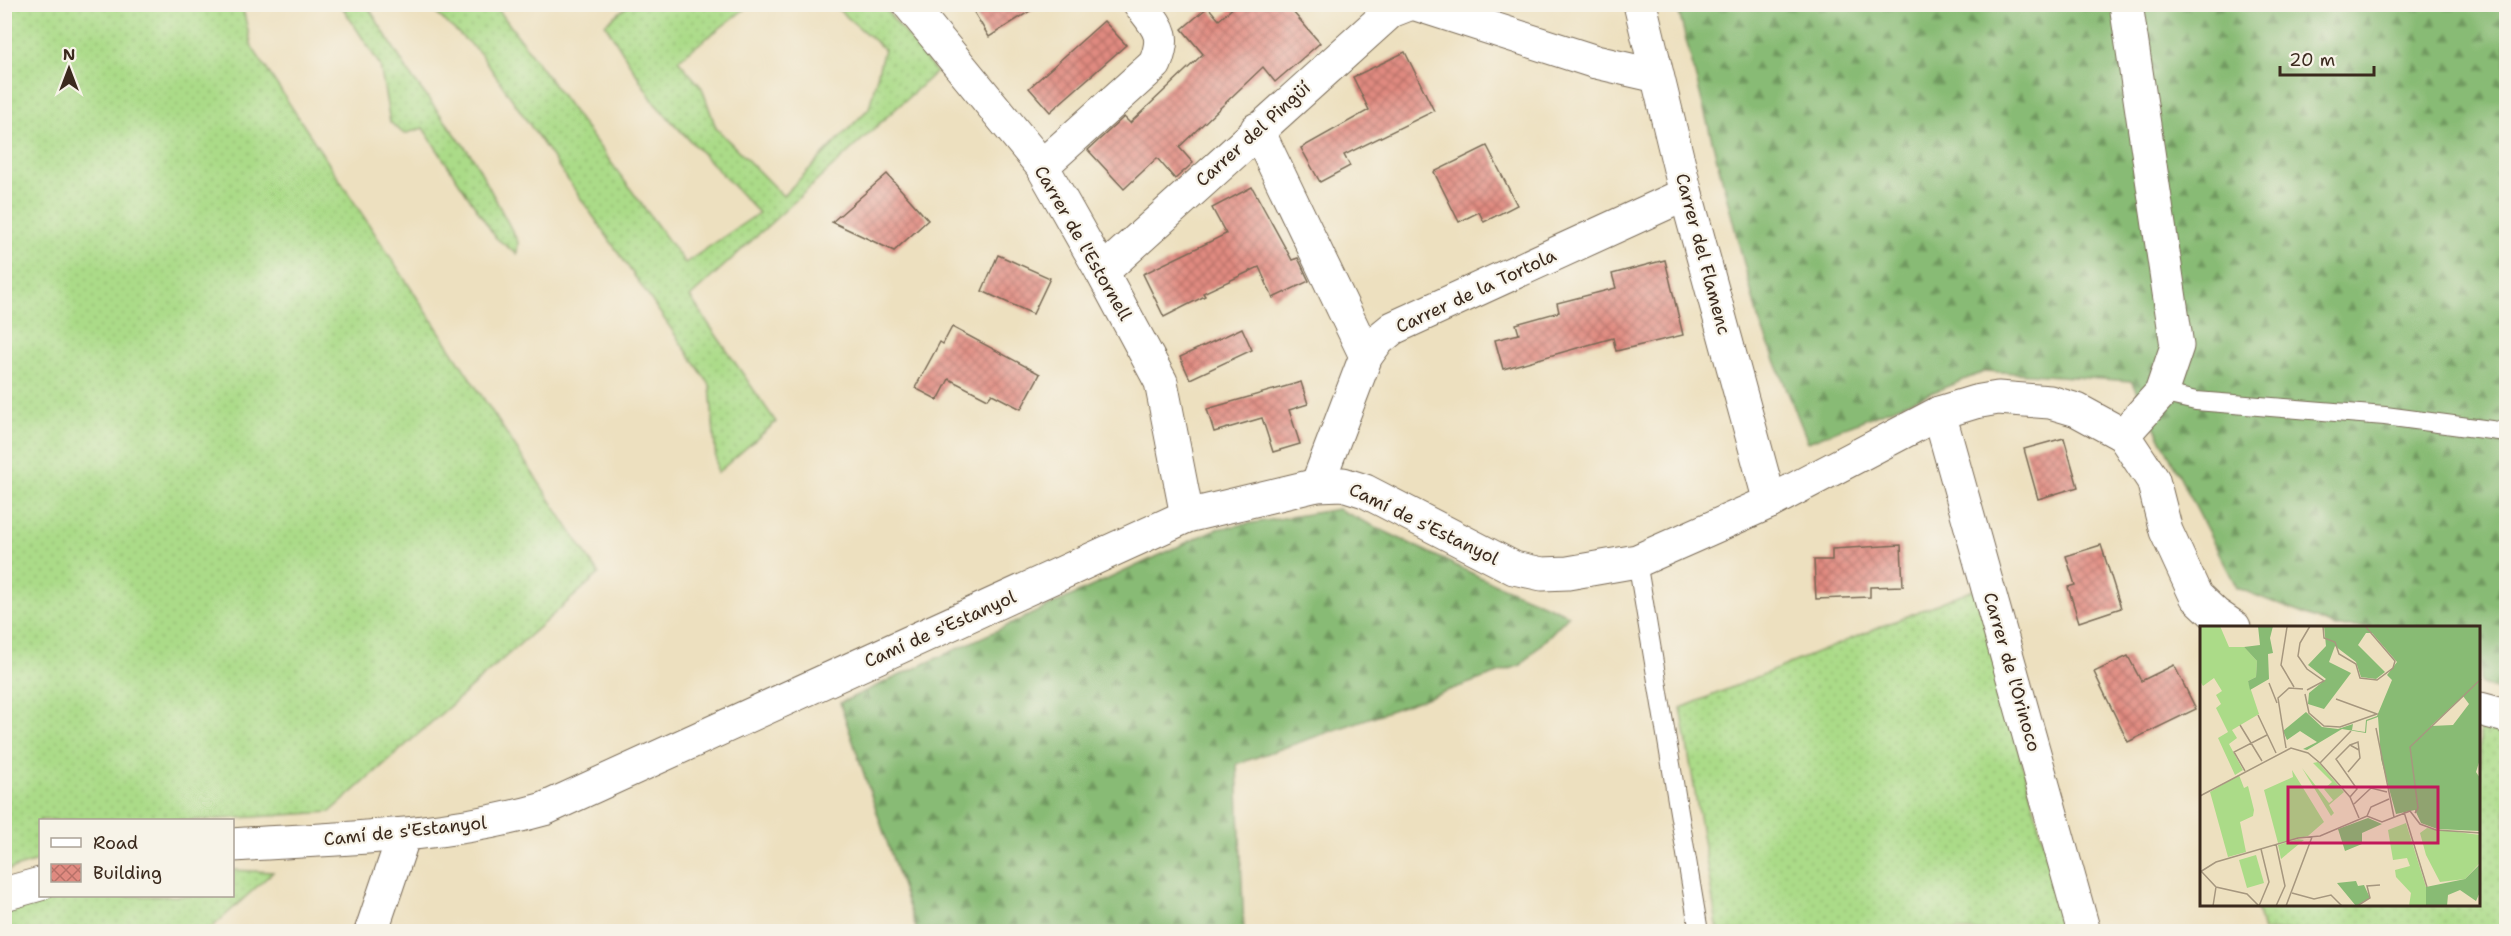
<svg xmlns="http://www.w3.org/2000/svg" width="2511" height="936" viewBox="0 0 2511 936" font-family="'Shantell Sans',sans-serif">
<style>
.grass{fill:url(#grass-dots);stroke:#738253;stroke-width:1.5}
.forest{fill:url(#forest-firs);stroke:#627249;stroke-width:1.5}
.building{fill:url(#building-cross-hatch)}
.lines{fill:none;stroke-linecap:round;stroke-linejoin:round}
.lane-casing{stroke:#796a56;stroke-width:20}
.street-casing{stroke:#796a56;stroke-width:35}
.lane{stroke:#fff;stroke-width:18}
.street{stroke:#fff;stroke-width:33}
.labels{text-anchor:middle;stroke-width:4.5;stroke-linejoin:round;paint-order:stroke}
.street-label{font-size:18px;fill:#3b2a1e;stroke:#f7f3e8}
.inset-road{fill:none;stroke:#a6977f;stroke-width:1.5}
.view{fill:#c2185b;fill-opacity:0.15;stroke:#c2185b;stroke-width:3}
.inset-edge{fill:none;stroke:#3b2a1e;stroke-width:3}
</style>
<defs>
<pattern id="grass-dots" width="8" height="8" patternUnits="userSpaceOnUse" patternTransform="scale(1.5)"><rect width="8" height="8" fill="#abdb88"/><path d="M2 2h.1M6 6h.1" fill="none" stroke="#94bc75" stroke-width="1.8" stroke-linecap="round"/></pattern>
<pattern id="forest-firs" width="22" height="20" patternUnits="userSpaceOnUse" patternTransform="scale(1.5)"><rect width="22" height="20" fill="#88bb74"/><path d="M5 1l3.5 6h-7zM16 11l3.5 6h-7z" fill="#70985f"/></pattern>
<pattern id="building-cross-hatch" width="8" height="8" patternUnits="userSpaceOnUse" patternTransform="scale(1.5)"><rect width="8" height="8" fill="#e08a80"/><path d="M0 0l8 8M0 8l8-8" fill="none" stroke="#b77168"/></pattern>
</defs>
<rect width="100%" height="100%" fill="#f7f3e8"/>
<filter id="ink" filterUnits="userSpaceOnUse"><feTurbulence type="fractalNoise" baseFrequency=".0167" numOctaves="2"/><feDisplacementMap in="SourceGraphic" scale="12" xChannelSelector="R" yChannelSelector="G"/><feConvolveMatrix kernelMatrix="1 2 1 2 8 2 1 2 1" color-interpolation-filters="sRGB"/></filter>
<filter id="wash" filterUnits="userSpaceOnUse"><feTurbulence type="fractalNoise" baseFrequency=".008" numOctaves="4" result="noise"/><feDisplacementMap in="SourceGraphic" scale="24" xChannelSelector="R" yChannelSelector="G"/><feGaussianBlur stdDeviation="1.35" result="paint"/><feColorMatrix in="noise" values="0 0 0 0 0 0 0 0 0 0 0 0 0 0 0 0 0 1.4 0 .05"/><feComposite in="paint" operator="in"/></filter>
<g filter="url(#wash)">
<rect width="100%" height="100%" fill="#ede0bf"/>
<g class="grass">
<path d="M5,4L242,5L252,47L599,574L330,812L206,820H40V860L5,871Z"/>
<path d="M341,5H367L411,76L474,159L518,242L517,254L496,238L423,128L404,134L390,122L380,65Z"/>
<path d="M427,5H495L685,263L759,213L655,104L605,24L629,5H750L678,60L702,88L716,128L783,196L869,108L884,49L833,5H882L936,72L690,297L776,422L717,473L710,385L480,53Z"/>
<path d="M1976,588L2067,931H1718L1681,708Z"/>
<path d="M2480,726L2506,736V931H2263L2256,905L2480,904Z"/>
<path d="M233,870L273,872L208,931H5V912L62,896H232Z"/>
</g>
<g class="forest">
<path d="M1677,5H2506V690H2498L2480,683V627H2336L2237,588L2131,381L1986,371L1808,442L1758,318Z"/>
<path d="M1338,509L1486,580L1569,615L1521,665L1237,764L1244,931H917L840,703L1216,529Z"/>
</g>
<g id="blocks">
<g class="building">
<path d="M969,4H1041L989,37Z"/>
<path d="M1237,4H1286L1320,43L1275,82L1263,67L1179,147L1193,163L1175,179L1157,158L1124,189L1088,150L1124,117L1130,123L1203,54L1182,29L1208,7L1219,20Z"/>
<path d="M1104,21L1126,45L1050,112L1029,88Z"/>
<path d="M1405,52L1434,111L1344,155L1350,166L1320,182L1301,148L1369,110L1353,77Z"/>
<path d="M1487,146L1517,205L1484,222L1479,212L1459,222L1434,172Z"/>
<path d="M887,174L928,220L894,251L832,222Z"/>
<path d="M1252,187L1292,260L1298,258L1309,281L1273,298L1259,267L1203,293L1205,296L1164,317L1143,274L1226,234L1212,208Z"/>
<path d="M998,255L1050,278L1033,314L982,291Z"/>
<path d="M1665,260L1683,335L1616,351L1613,338L1503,369L1495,340L1519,334L1516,324L1559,312L1557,303L1616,288L1612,274Z"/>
<path d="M952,327L1040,374L1021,409L992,394L988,399L949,379L938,400L915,388L940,342L943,344Z"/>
<path d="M1242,328L1252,350L1190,379L1180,357Z"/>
<path d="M1301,382L1308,404L1289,410L1300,444L1273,452L1262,418L1214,432L1207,409Z"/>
<path d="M2064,438L2078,487L2038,499L2024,449Z"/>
<path d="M1901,545L1903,586L1870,587V597L1816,599L1814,560H1832V549Z"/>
<path d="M2101,545L2121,608L2079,622L2068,587L2075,585L2066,556Z"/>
<path d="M2128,656L2141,681L2174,665L2196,709L2128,742L2094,672Z"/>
</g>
</g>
</g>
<g filter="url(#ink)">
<use href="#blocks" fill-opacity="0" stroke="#796a56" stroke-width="1.5"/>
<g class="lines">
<defs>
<g id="lane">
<path d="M2161,393L2196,401L2385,416L2506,432"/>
<path d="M1637,561L1699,932"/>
</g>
<g id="street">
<path d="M909,4L1042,166L1102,272L1161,382L1187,516"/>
<path d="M1416,4L1596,62L1657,76"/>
<path d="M1640,4L1686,194L1770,502"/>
<path d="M1257,129L1366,356"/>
<path d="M1042,166L1155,64C1167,34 1159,29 1140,4"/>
<path d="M1102,272L1391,11L1409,4"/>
<path d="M1939,413L2084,932"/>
<path d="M2123,435L2161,393L2177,346L2126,4"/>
<path d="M1317,485L1366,356L1377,341L1393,328L1686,194"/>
<path d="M2480,709L2506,716"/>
<path d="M232,845C337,838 443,838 544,809L1187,516L1317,485L1343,484L1365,491L1514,568L1542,574L1568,573L1637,561L1770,502L1939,413L1975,402L1998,398L2050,402L2077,410L2123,435L2153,480L2166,531L2196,596L2215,614L2234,627"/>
<path d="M4,894L40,884"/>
<path d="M371,932L404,835"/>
</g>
</defs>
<use href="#lane" class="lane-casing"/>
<use href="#street" class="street-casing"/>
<use href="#lane" class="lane"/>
<use href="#street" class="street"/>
</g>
</g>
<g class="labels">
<g class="street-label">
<text transform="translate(1253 134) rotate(-42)" y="6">Carrer del Pingüí</text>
<text transform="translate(1083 243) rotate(60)" y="6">Carrer de l'Estornell</text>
<text transform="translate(1703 254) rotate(75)" y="6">Carrer del Flamenc</text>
<text transform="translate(1476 291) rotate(-25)" y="6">Carrer de la Tortola</text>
<text transform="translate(1424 524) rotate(26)" y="6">Camí de s'Estanyol</text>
<text transform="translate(940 629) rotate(-24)" y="6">Camí de s'Estanyol</text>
<text transform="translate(2012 672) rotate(74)" y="6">Carrer de l'Orinoco</text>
<text transform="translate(405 831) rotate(-6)" y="6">Camí de s'Estanyol</text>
</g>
</g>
<g transform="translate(2200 626)">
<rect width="280" height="280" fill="#ede0bf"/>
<path d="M0,0H20L29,21H44L57,35L56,51L48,55L59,88L32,104L37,112L29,118L43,144L35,149L18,112L28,106L16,82L21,78L16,69L22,65L14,52L3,60L0,55ZM118,136L144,166L129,179L134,187L131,190L102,142L129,177L133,174L124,163L132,156L113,137ZM92,144L124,196L108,210L78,217L64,164L93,151ZM39,149L44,162L48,160L54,184L53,190L40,196L46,226L28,231L10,166ZM206,197L226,261V280H209L211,267L196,251L195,244L210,240L207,232L193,234L188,204ZM227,202L280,209V237L265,253L240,256L226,229L220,207ZM98,213L104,214L81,233L78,219Z" fill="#abdb88"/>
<path d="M58,0H73L70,12L73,27L68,28L69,53L50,64L48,55L56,51L57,35L44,21L60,19ZM124,0H280L281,130L276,146L280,152V205L237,203L221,197L215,184L196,188L181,133L178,91L167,95L166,107L142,103L107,124L103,123L117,116L100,105L87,114L83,105L106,86L122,101L138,103L153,98L152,104L165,106L166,94L177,90L192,54L187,49L197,36L172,7H166L158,19L185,46L176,53L161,51L156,36L135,20L129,36L151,47L124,83L108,78L109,67L126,53L108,39L126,20ZM263,70L269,78L253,99L231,100ZM168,192L182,198L162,207V218L145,225L138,203ZM280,238V266L276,275L260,264L248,269L247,280H226V261L265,253ZM156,255L158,260L164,259L170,272L156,280L137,257Z" fill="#88bb74" fill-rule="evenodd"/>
<path d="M56,229L64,257L47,262L39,234Z" fill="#abdb88"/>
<path class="inset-road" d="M123,0L124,12L135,16L139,28L156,38L160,52L177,54L193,42L195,35L165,0M87,1L81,39L94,61M69,57L77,77M107,64L124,55L107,43L98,30L100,17L110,0M105,68L109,87L124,100L140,101L177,88L136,73M58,89L76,127M40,99L62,135M176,102L194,191M86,122L78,72L89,62L103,63M120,137L151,105M45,145L34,126L67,109M148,146L160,132L158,116L150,119M0,170L91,122L108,127L120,137L150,171L159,192M150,171L157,163L136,133L150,119L159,124M154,178L171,162L187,166M204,186L227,261M215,187L218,182L210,121L281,53M167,190L171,181L189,173M1,245L16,261L47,268L59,280M0,246L16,236L98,212L120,210L167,190L182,196L210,185L220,198L236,204L281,207M92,267L114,273L131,269L142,280M13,280L16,261M59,280L69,256L61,223M76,280L85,260L76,218M86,280L112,211M157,280L170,272L167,260L180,259"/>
<path class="view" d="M88,161H238V217H88Z"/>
<rect width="280" height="280" class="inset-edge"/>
</g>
<rect width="2511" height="936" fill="none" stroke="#f7f3e8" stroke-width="24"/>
<rect x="39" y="819" width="195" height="78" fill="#f7f3e8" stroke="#aca397" stroke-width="1.5"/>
<rect x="51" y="838" width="30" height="9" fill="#ffffff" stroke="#aca397" stroke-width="1.5"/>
<text x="93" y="849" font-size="18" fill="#3b2a1e">Road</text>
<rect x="51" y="864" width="30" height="18" fill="url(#building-cross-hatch)" stroke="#aca397" stroke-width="1.5"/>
<text x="93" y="879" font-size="18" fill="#3b2a1e">Building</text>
<g transform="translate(69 69)" stroke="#f7f3e8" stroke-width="4.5" paint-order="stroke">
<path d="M0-4.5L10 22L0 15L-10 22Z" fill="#3b2a1e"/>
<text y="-9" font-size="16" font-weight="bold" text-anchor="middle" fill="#3b2a1e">N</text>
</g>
<path d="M2280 66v9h94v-9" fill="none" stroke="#3b2a1e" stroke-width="3"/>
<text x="2289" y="66" font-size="18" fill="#3b2a1e" stroke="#f7f3e8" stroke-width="4.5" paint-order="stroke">20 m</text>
</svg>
